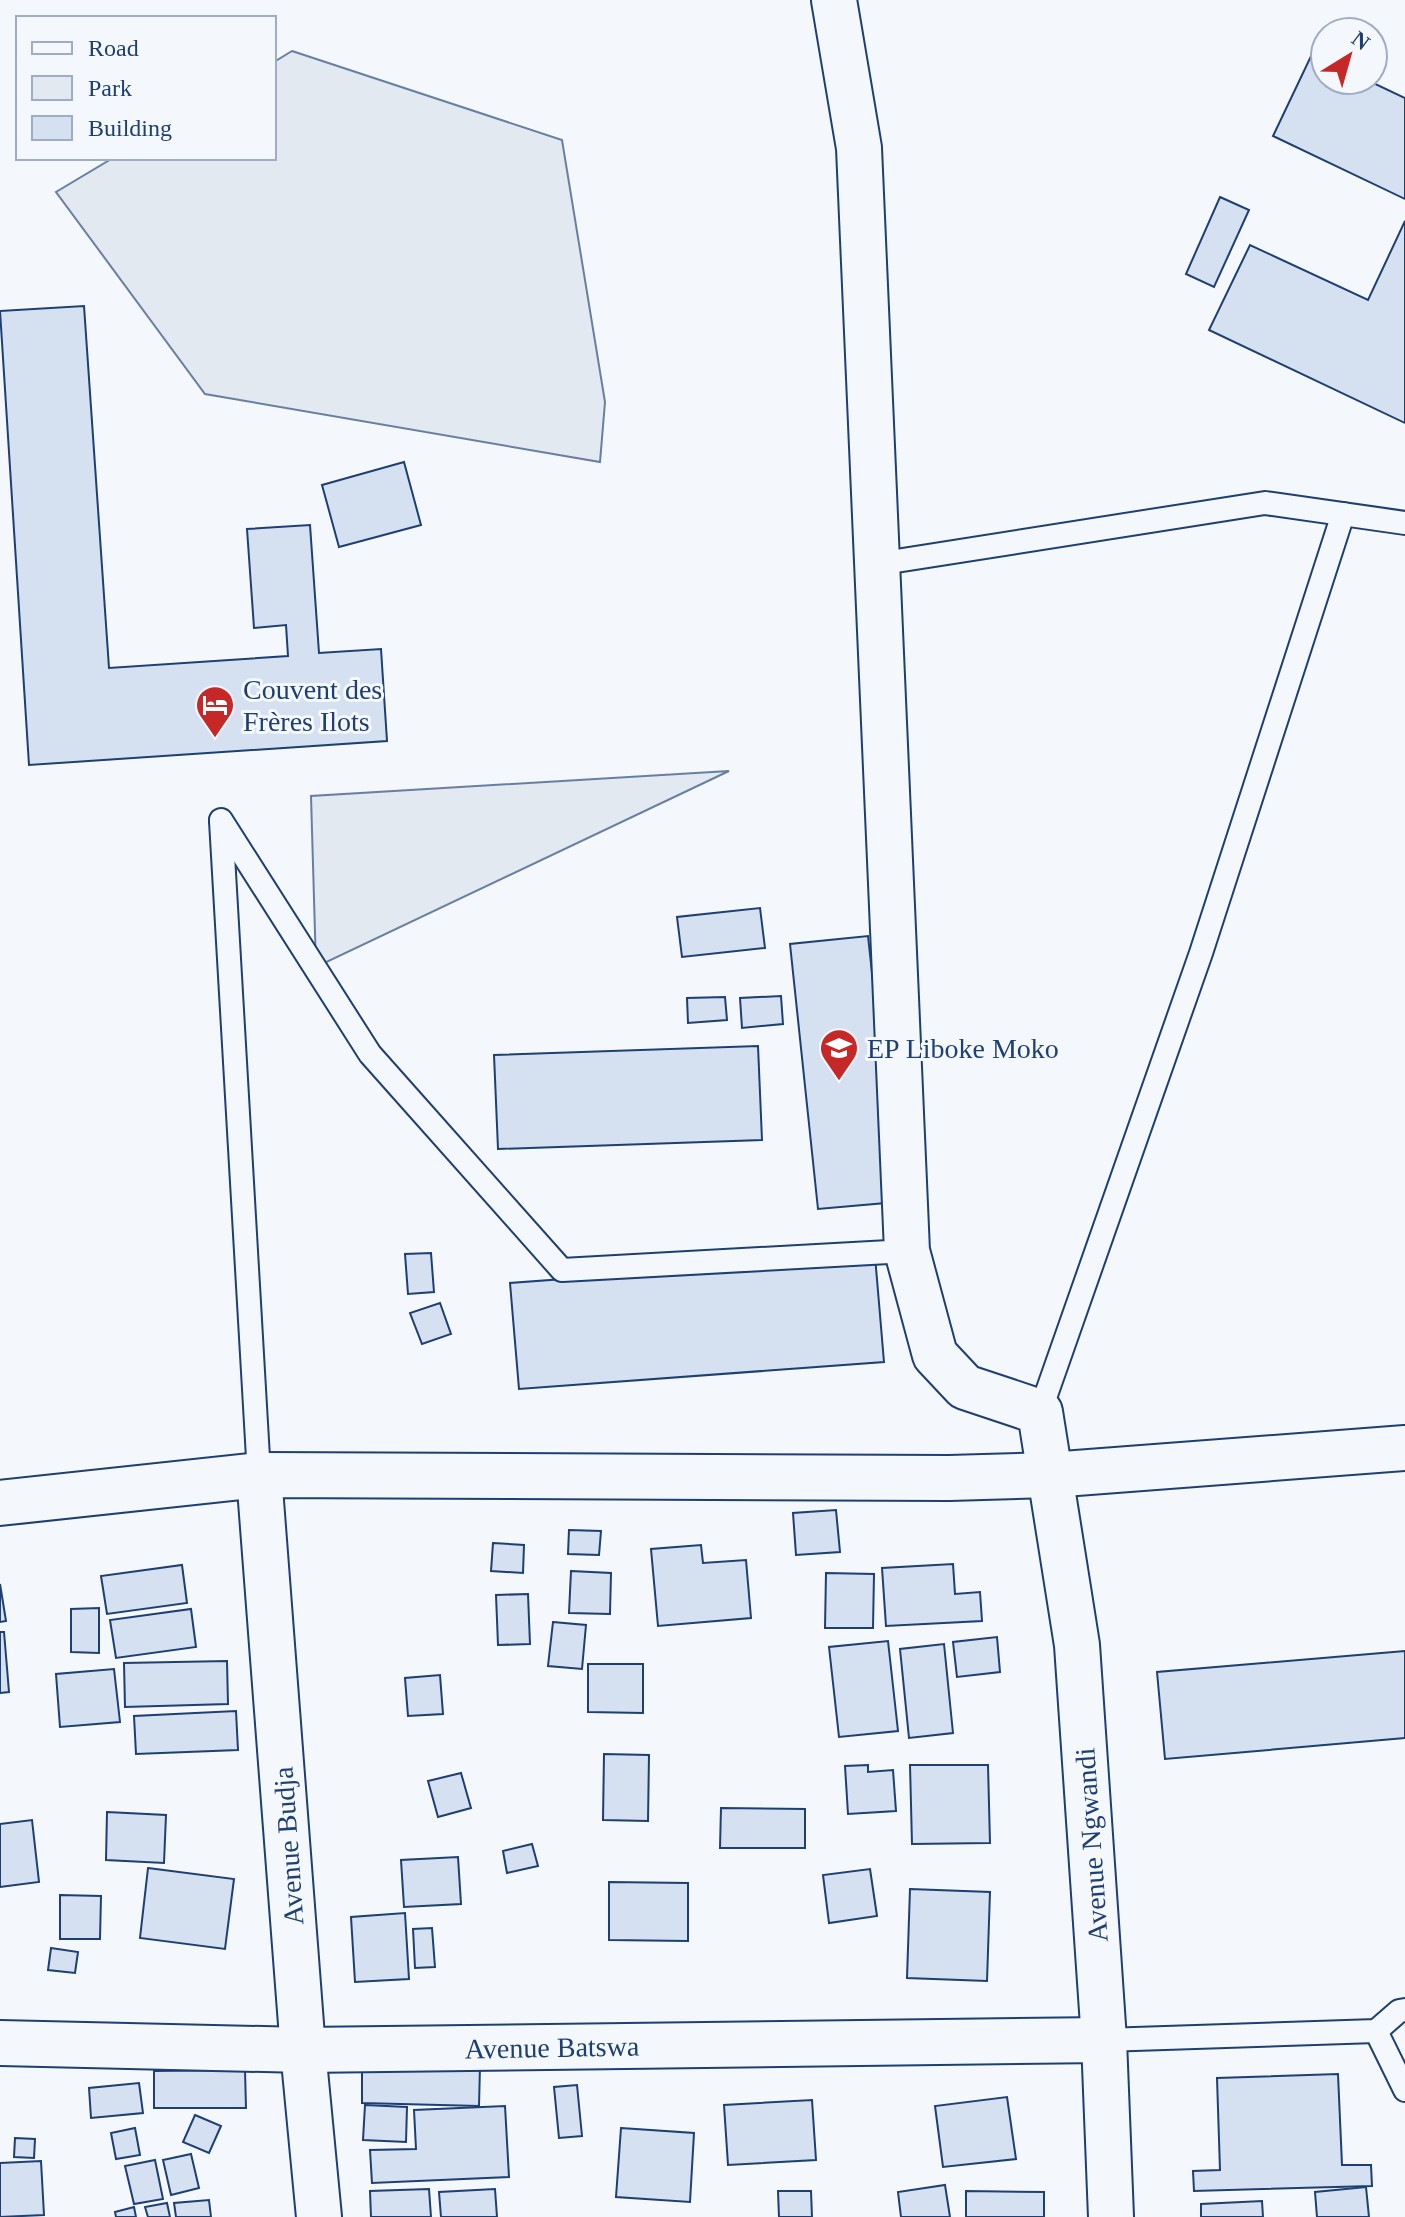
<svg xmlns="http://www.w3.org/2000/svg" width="1405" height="2217" viewBox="0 0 1405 2217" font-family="'Times New Roman',serif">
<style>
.green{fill:#e3e9f0;stroke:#687fa3;stroke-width:2}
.building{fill:#d5e0f0;stroke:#1d3f73;stroke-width:2}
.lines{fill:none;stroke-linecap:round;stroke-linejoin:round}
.service-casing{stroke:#1d3f73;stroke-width:26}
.minor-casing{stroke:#1d3f73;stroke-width:48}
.tertiary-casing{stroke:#1d3f73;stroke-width:48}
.service{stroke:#f4f7fb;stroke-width:22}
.minor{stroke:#f4f7fb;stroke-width:44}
.tertiary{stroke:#f4f7fb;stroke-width:44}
.labels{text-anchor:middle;stroke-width:6;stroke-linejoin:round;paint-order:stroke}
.poi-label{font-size:28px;fill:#1d3f73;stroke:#f4f7fb;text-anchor:start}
.street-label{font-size:28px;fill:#1d3f73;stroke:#f4f7fb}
</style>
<rect width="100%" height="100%" fill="#f4f7fb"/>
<g class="green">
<path d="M292,51L562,140L605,402L600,462L205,394L56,192L113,158H274V62Z"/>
<path d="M729,771L316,967L311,796Z"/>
</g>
<g class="building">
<path d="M1312,54L1325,60V80H1367L1405,98V199L1273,136Z"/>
<path d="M1220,197L1249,210L1214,287L1186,274Z"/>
<path d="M1405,221V423L1209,330L1250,245L1368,300Z"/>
<path d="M84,306L109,668L288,656L286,625L254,628L247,529L310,525L319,653L381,649L387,741L29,765L0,311Z"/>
<path d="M404,462L421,525L339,547L322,485Z"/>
<path d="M760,908L765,948L682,957L677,917Z"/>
<path d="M868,936L897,1202L818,1209L790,944Z"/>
<path d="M781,996L783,1024L742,1028L740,998Z"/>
<path d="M725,997L727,1020L688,1023L687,998Z"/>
<path d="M758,1046L762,1140L498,1149L494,1055Z"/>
<path d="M431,1253L434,1292L408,1294L405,1254Z"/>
<path d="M875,1256L884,1362L519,1389L510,1283Z"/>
<path d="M440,1303L451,1334L422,1344L410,1313Z"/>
<path d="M836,1510L840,1552L796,1555L793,1513Z"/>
<path d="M569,1530L601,1531L599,1555L568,1554Z"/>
<path d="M493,1543L524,1545L523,1573L491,1571Z"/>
<path d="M701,1545L703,1563L746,1560L751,1618L658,1626L651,1549Z"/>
<path d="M953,1564L955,1594L980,1592L982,1621L886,1626L882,1568Z"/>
<path d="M182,1565L187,1603L107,1614L101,1576Z"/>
<path d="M571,1571L611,1573L610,1614L569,1613Z"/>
<path d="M826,1573L874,1574L873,1628H825Z"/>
<path d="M0,1584L6,1621L0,1622Z"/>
<path d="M528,1594L530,1644L498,1645L496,1595Z"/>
<path d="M99,1608V1653L71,1652V1609Z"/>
<path d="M191,1609L196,1647L116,1658L110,1620Z"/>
<path d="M553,1622L586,1625L582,1669L548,1666Z"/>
<path d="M0,1632H4L9,1692L0,1693Z"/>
<path d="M997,1637L1000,1672L957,1677L953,1642Z"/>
<path d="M888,1641L898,1731L839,1737L829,1647Z"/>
<path d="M944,1644L953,1733L909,1738L900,1649Z"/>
<path d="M1405,1651V1738L1165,1759L1157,1672Z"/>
<path d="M227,1661L228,1704L125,1707L124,1663Z"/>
<path d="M588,1664H643V1713L588,1712Z"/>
<path d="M114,1669L120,1722L60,1727L56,1674Z"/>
<path d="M440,1675L443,1714L408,1716L405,1678Z"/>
<path d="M236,1711L238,1750L136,1754L134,1716Z"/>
<path d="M604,1754L649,1755L648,1821L603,1820Z"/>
<path d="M868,1765V1772L893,1770L896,1811L848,1814L845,1766Z"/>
<path d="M910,1765H988L990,1843L912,1844Z"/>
<path d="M461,1773L471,1808L438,1817L428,1781Z"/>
<path d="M721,1808L805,1809V1848H720Z"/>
<path d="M107,1812L166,1815L164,1863L106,1860Z"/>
<path d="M32,1820L39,1882L0,1887V1824Z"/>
<path d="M532,1844L538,1866L507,1873L503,1851Z"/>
<path d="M458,1857L461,1904L404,1907L401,1860Z"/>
<path d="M148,1868L234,1879L225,1949L140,1938Z"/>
<path d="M870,1869L877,1916L829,1923L823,1875Z"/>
<path d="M609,1882L688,1883V1941L609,1940Z"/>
<path d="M910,1889L990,1892L987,1981L907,1978Z"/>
<path d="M60,1895L101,1896L100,1939H60Z"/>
<path d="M405,1913L409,1979L355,1982L351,1917Z"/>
<path d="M432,1928L435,1967L415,1968L413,1929Z"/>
<path d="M51,1948L78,1952L75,1973L48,1970Z"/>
<path d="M362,2063L480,2066L479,2106L362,2103Z"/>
<path d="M245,2070L246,2108H154V2071Z"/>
<path d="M1338,2074L1342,2165H1371L1372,2186L1194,2191L1193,2171L1220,2170L1217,2078Z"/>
<path d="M139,2083L143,2113L91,2118L89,2088Z"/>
<path d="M577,2085L582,2136L559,2138L554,2087Z"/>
<path d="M1007,2097L1016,2159L943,2167L935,2106Z"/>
<path d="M812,2100L816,2160L728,2165L724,2105Z"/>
<path d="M365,2105L407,2107L406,2142L363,2140Z"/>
<path d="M505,2106L509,2177L372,2183L370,2150L416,2149L414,2110Z"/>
<path d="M195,2115L221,2126L209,2153L183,2142Z"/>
<path d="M135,2128L140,2155L116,2159L111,2133Z"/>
<path d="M621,2128L694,2133L690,2202L616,2197Z"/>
<path d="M15,2138L35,2139L34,2158L14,2157Z"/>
<path d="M191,2154L199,2188L171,2195L163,2160Z"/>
<path d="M155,2160L163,2199L134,2204L125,2166Z"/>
<path d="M41,2161L44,2215L0,2217V2163Z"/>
<path d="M945,2185L950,2217H901L898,2192Z"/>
<path d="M1366,2187L1369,2217H1317L1315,2192Z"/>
<path d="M429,2189L431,2217H371L370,2191Z"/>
<path d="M495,2189L497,2217H441L439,2192Z"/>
<path d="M778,2191H811L812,2217H779Z"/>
<path d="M966,2191L1044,2192V2217H966Z"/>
<path d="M209,2200L211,2217H176L174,2203Z"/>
<path d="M1262,2201L1263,2217H1201V2204Z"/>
<path d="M167,2203L170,2217H148L145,2207Z"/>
<path d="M134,2207L136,2217H116L115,2212Z"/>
</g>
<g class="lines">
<defs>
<g id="service">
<path d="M877,564L1265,503L1405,523"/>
<path d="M221,820L370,1054L562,1270L907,1251"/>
<path d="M221,821L259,1475"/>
<path d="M1040,1412L1201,953L1343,514"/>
<path d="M1376,2031L1405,2090"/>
<path d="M1104,2040L1376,2031L1399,2011L1405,2010"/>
</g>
<g id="minor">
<path d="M834,0L859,148L907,1251L935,1355L965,1387L1040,1412L1077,1645L1104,2040L1111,2217"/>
<path d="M259,1475L303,2050L319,2217"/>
<path d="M0,2043L303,2050L1104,2040"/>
</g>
<path id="tertiary" d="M0,1503L259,1475L949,1478L1050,1475L1405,1448"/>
</defs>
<use href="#service" class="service-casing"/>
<use href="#minor" class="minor-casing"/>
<use href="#tertiary" class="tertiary-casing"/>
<use href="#service" class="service"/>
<use href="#minor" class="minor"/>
<use href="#tertiary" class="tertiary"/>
</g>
<defs>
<symbol id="hotel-pin" viewBox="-11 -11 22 30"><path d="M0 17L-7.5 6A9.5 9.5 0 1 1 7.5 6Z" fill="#c62828" stroke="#f4f7fb"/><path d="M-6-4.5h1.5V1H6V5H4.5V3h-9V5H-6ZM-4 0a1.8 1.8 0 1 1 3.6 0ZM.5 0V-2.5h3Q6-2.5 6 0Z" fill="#fff"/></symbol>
<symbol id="school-pin" viewBox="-11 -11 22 30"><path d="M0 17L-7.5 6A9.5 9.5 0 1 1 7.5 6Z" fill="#c62828" stroke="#f4f7fb"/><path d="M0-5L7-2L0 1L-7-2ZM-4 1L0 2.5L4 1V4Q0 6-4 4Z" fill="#fff"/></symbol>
</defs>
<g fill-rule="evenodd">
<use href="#hotel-pin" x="193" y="683" width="44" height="60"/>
<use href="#school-pin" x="817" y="1026" width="44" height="60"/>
</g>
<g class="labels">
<g class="poi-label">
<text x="243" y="699">Couvent des<tspan x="243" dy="32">Frères Ilots</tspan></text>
<text x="867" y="1058">EP Liboke Moko</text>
</g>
<g class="street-label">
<text transform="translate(1091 1845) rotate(-94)" y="10">Avenue Ngwandi</text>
<text transform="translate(288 1846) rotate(-94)" y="10">Avenue Budja</text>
<text transform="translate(552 2047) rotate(-1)" y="10">Avenue Batswa</text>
</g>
</g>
<rect x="16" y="16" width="260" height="144" fill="#f4f7fb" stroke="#9eadc5" stroke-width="2"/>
<rect x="32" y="42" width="40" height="12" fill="#f4f7fb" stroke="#9eadc5" stroke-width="2"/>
<text x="88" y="56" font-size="24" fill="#1d3f73">Road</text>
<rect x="32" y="76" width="40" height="24" fill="#e3e9f0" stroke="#9eadc5" stroke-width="2"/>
<text x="88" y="96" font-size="24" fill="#1d3f73">Park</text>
<rect x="32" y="116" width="40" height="24" fill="#d5e0f0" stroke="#9eadc5" stroke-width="2"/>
<text x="88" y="136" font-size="24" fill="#1d3f73">Building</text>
<g transform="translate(1349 56) rotate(37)"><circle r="38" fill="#f4f7fb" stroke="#9eadc5" stroke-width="2"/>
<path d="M0-6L14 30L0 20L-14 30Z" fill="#c62828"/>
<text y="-12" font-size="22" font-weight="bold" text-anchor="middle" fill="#1d3f73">N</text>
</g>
</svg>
